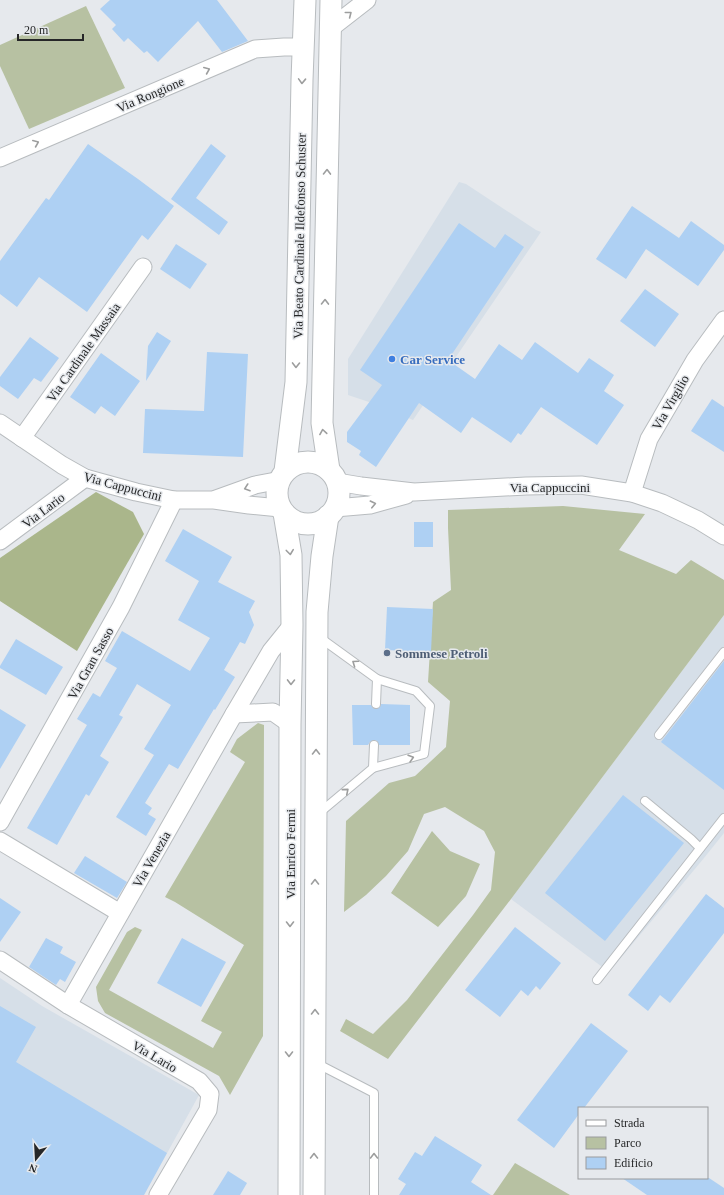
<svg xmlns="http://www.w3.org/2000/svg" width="724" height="1195" viewBox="0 0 724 1195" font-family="Georgia,serif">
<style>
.built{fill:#d6dfe8}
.green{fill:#b7c1a2}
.forest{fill:#aab68b}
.building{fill:#aed0f3}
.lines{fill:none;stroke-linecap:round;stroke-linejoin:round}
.service-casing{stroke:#b8bcbf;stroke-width:10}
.minor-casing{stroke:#b8bcbf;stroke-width:19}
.tertiary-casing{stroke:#b8bcbf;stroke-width:23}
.service{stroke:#fff;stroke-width:8}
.minor{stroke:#fff;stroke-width:17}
.tertiary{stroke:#fff;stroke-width:21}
.oneway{stroke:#9d9e9e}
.shop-dot{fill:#3f7fe0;stroke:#e6e9ed;stroke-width:1.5}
.service-dot{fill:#5c6f8a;stroke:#e6e9ed;stroke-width:1.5}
.labels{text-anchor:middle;stroke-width:3;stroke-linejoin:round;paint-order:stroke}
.street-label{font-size:13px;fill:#262728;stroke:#e6e9ed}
.shop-label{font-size:13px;font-weight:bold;fill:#366cbe;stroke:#e6e9ed;text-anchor:start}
.service-label{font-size:13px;font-weight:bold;fill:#4e5e75;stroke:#e6e9ed;text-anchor:start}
</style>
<rect width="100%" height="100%" fill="#e6e9ed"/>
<g class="built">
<path d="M459,182L466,184L536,230L541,232L413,420L375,404L348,395V359Z"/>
<path d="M724,615V833L704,858L609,972L511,899Z"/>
<path d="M0,978L42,1006L199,1095L144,1195H0Z"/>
</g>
<g class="green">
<path d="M86,6L125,88L29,129L0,66V45Z"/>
<path d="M563,506L645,514L619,550L676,574L691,560L724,580V615L511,899L388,1059L340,1031L346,1019L373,1034L407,1000L473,915L491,890L495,852L484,831L445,807L424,814L408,851L386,876L366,895L344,912L346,821L389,783L415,776L446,747L450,701L428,682L433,602L451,590L448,528V510Z"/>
<path d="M258,723L264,725L263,1036L230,1095L219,1076L105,1013L98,1001L96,987L127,932L135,927L142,930L109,990L213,1048L222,1032L201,1021L244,945L175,902L165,897L245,762L230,752L237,739Z"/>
<path d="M432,831L450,851L480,864L466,896L438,927L391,893Z"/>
<path d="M515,1163L570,1195H493Z"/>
</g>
<path class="forest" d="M96,492L133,512L144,534L77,651L0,601V558Z"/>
<g class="building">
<path d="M110,0H217L248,41L222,52L198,21L158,62L147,51L144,53L128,38L124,42L112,29L116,25L100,9Z"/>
<path d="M88,144L138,179L174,206L148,240L142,235L87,312L39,277L17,307L0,294V261L46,198L49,200Z"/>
<path d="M211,144L226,156L196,198L228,222L219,235L171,199Z"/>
<path d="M632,206L679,238L691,221L724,245V250L698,286L646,249L626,279L596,259Z"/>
<path d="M459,223L495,248L505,234L524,247L448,360L475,379L499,344L522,360L535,342L578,373L589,358L614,375L604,391L624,405L597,445L541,407L521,435L518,433L511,443L472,417L461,433L419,403L376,467L359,455L361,451L347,442V432L382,385L360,370Z"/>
<path d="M176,244L207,264L190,289L160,269Z"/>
<path d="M645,289L679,314L655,347L620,321Z"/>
<path d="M157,332L171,341L146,381L148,346Z"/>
<path d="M30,337L59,358L41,382L34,378L18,399L0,386V377Z"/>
<path d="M207,352L248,354L243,457L143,453L145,409L204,411Z"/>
<path d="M101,353L140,381L115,416L101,406L95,414L70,397Z"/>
<path d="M712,399L724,407V452L691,431Z"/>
<rect x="414" y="522" width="19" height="25"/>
<path d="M183,529L232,557L218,582L255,601L249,612L254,625L245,644L240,642L224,670L235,677L215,710L214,709L178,769L169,764L145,803L152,808L148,814L156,819L146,836L116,817L154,755L144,749L171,705L137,684L119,715L123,717L100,756L109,762L89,796L86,794L57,845L27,828L87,725L77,719L93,693L100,697L117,668L105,661L122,631L190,671L210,638L178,620L199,581L165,561Z"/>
<path d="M387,607L433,609L431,652L385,650Z"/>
<path d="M16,639L63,667L46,695L0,668V666Z"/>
<path d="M724,661V790L661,742Z"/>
<path d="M381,704L410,705V745H379L377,741L374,740L370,742L368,745H353L352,705H371L373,708L376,709L380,707Z"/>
<path d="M0,709L26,725L0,769Z"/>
<path d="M623,795L684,843L605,941L545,893Z"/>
<path d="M85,856L127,882L117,898L74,873Z"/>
<path d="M706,894L724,908V933L670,1003L660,995L648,1011L628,995Z"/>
<path d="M0,898L21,912L0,942Z"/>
<path d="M515,927L561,963L540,990L536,986L528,996L521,990L500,1017L465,990Z"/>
<path d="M46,938L63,947L60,953L76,962L65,982L60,979L56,985L29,967Z"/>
<path d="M182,938L226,962L201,1007L157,983Z"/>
<path d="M0,1006L36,1027L16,1062L167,1153L144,1195H0Z"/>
<path d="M591,1023L628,1051L584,1108H579V1114L554,1148L517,1120Z"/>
<path d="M435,1136L482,1165L471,1182L491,1195H399L406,1184L398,1179L415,1152L422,1156Z"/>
<path d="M228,1171L247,1183L240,1195H213Z"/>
<path d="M622,1178H709L724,1188V1195H647Z"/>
</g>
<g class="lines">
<defs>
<g id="service">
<path d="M319,637L377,679L376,704"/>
<path d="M659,735L724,652"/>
<path d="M373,768L424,754L430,706L416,691L377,679"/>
<path d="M645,801L691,839L700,848"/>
<path d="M318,814L373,768L374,745"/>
<path d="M597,980L724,818"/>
<path d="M316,1063L374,1093V1195"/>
</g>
<g id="minor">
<path d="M331,28L367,0"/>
<path d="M0,158L255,49L284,47H304"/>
<path d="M0,423L62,465L85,478L136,492L174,500H214L249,505L280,508"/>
<path d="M22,438L143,267"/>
<path d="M337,482L361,486L414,492L526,486L581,485L632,493L662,503L698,520L724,536"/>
<path d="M632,493L649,439L695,360L724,320"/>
<path d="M216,499L255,485L281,480"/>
<path d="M335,508L370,505L406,495"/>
<path d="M0,541L85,478"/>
<path d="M234,714L273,712L290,724"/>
<path d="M0,822L121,607L174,500"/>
<path d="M0,841L120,913"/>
<path d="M0,960L68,1005L199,1081L210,1094L208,1110L158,1195"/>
<path d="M68,1005L234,714L271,651L292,625"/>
</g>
<g id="tertiary">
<circle cx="308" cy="493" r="31"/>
<path d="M329,470L322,423L331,0"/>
<path d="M285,471L296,382L302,80L305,0"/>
<path d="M284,513L291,555L292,625L290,724L289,1195"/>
<path d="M314,1195L317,612L322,556L328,516"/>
</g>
</defs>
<use href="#service" class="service-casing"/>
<use href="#minor" class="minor-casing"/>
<use href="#tertiary" class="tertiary-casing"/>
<use href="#service" class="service"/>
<use href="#minor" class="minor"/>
<use href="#tertiary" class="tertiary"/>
</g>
<defs><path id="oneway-chevron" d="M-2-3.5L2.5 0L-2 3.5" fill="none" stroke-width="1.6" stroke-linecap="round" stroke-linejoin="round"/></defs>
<g class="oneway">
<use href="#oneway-chevron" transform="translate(349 14) rotate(-38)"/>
<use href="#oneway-chevron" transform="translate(207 70) rotate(-23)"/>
<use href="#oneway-chevron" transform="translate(302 81) rotate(92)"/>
<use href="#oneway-chevron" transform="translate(36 143) rotate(-23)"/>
<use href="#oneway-chevron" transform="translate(327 172) rotate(-89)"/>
<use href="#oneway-chevron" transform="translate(325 302) rotate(-89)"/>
<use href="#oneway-chevron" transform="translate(296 365) rotate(91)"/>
<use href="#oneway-chevron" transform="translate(323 432) rotate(-99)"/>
<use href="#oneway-chevron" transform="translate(247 488) rotate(161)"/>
<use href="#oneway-chevron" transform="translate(373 504) rotate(-13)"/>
<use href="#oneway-chevron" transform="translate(290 552) rotate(83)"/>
<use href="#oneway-chevron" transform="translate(355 663) rotate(-145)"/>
<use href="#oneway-chevron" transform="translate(291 682) rotate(91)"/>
<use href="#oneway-chevron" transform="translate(316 752) rotate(-90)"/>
<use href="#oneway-chevron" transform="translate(411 758) rotate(-16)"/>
<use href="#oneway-chevron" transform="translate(346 791) rotate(-40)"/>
<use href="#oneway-chevron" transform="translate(315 882) rotate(-90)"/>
<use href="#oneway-chevron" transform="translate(290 924) rotate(90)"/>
<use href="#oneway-chevron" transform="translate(315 1012) rotate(-90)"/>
<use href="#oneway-chevron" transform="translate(289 1054) rotate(90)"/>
<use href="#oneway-chevron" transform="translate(314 1156) rotate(-90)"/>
<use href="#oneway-chevron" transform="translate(374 1156) rotate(-90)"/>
</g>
<circle class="shop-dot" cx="392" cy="359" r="4"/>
<circle class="service-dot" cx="387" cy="653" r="4"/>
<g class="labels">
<g class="street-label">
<text transform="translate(150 94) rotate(-23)" y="5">Via Rongione</text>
<text transform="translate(299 236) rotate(-89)" y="5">Via Beato Cardinale Ildefonso Schuster</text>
<text transform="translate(83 352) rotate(-55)" y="5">Via Cardinale Massaia</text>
<text transform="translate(670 402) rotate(-60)" y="5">Via Virgilio</text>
<text transform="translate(123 486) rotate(15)" y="5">Via Cappuccini</text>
<text x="550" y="492">Via Cappuccini</text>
<text transform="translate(43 510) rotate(-37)" y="5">Via Lario</text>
<text transform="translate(90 663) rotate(-61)" y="5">Via Gran Sasso</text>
<text transform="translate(290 854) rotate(-90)" y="5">Via Enrico Fermi</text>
<text transform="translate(151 859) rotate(-60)" y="5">Via Venezia</text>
<text transform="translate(155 1056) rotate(30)" y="5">Via Lario</text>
</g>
<g class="shop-label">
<text x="400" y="364">Car Service</text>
</g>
<g class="service-label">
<text x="395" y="658">Sommese Petroli</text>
</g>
</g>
<rect x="578" y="1107" width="130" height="72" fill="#e6e9ed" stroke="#999b9e"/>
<rect x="586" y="1120" width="20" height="6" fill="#ffffff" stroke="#999b9e"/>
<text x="614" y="1127" font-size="12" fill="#262728">Strada</text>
<rect x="586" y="1137" width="20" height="12" fill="#b7c1a2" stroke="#999b9e"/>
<text x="614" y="1147" font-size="12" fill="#262728">Parco</text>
<rect x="586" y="1157" width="20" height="12" fill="#aed0f3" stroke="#999b9e"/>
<text x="614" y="1167" font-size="12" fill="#262728">Edificio</text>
<g transform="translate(36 1159) rotate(198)" stroke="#e6e9ed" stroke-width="3" paint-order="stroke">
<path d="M0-3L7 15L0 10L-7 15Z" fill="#262728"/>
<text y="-6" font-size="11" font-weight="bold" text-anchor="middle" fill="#262728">N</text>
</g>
<path d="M18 34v6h65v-6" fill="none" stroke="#262728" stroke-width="2"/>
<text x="24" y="34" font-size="12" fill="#262728" stroke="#e6e9ed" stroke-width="3" paint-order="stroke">20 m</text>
</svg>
